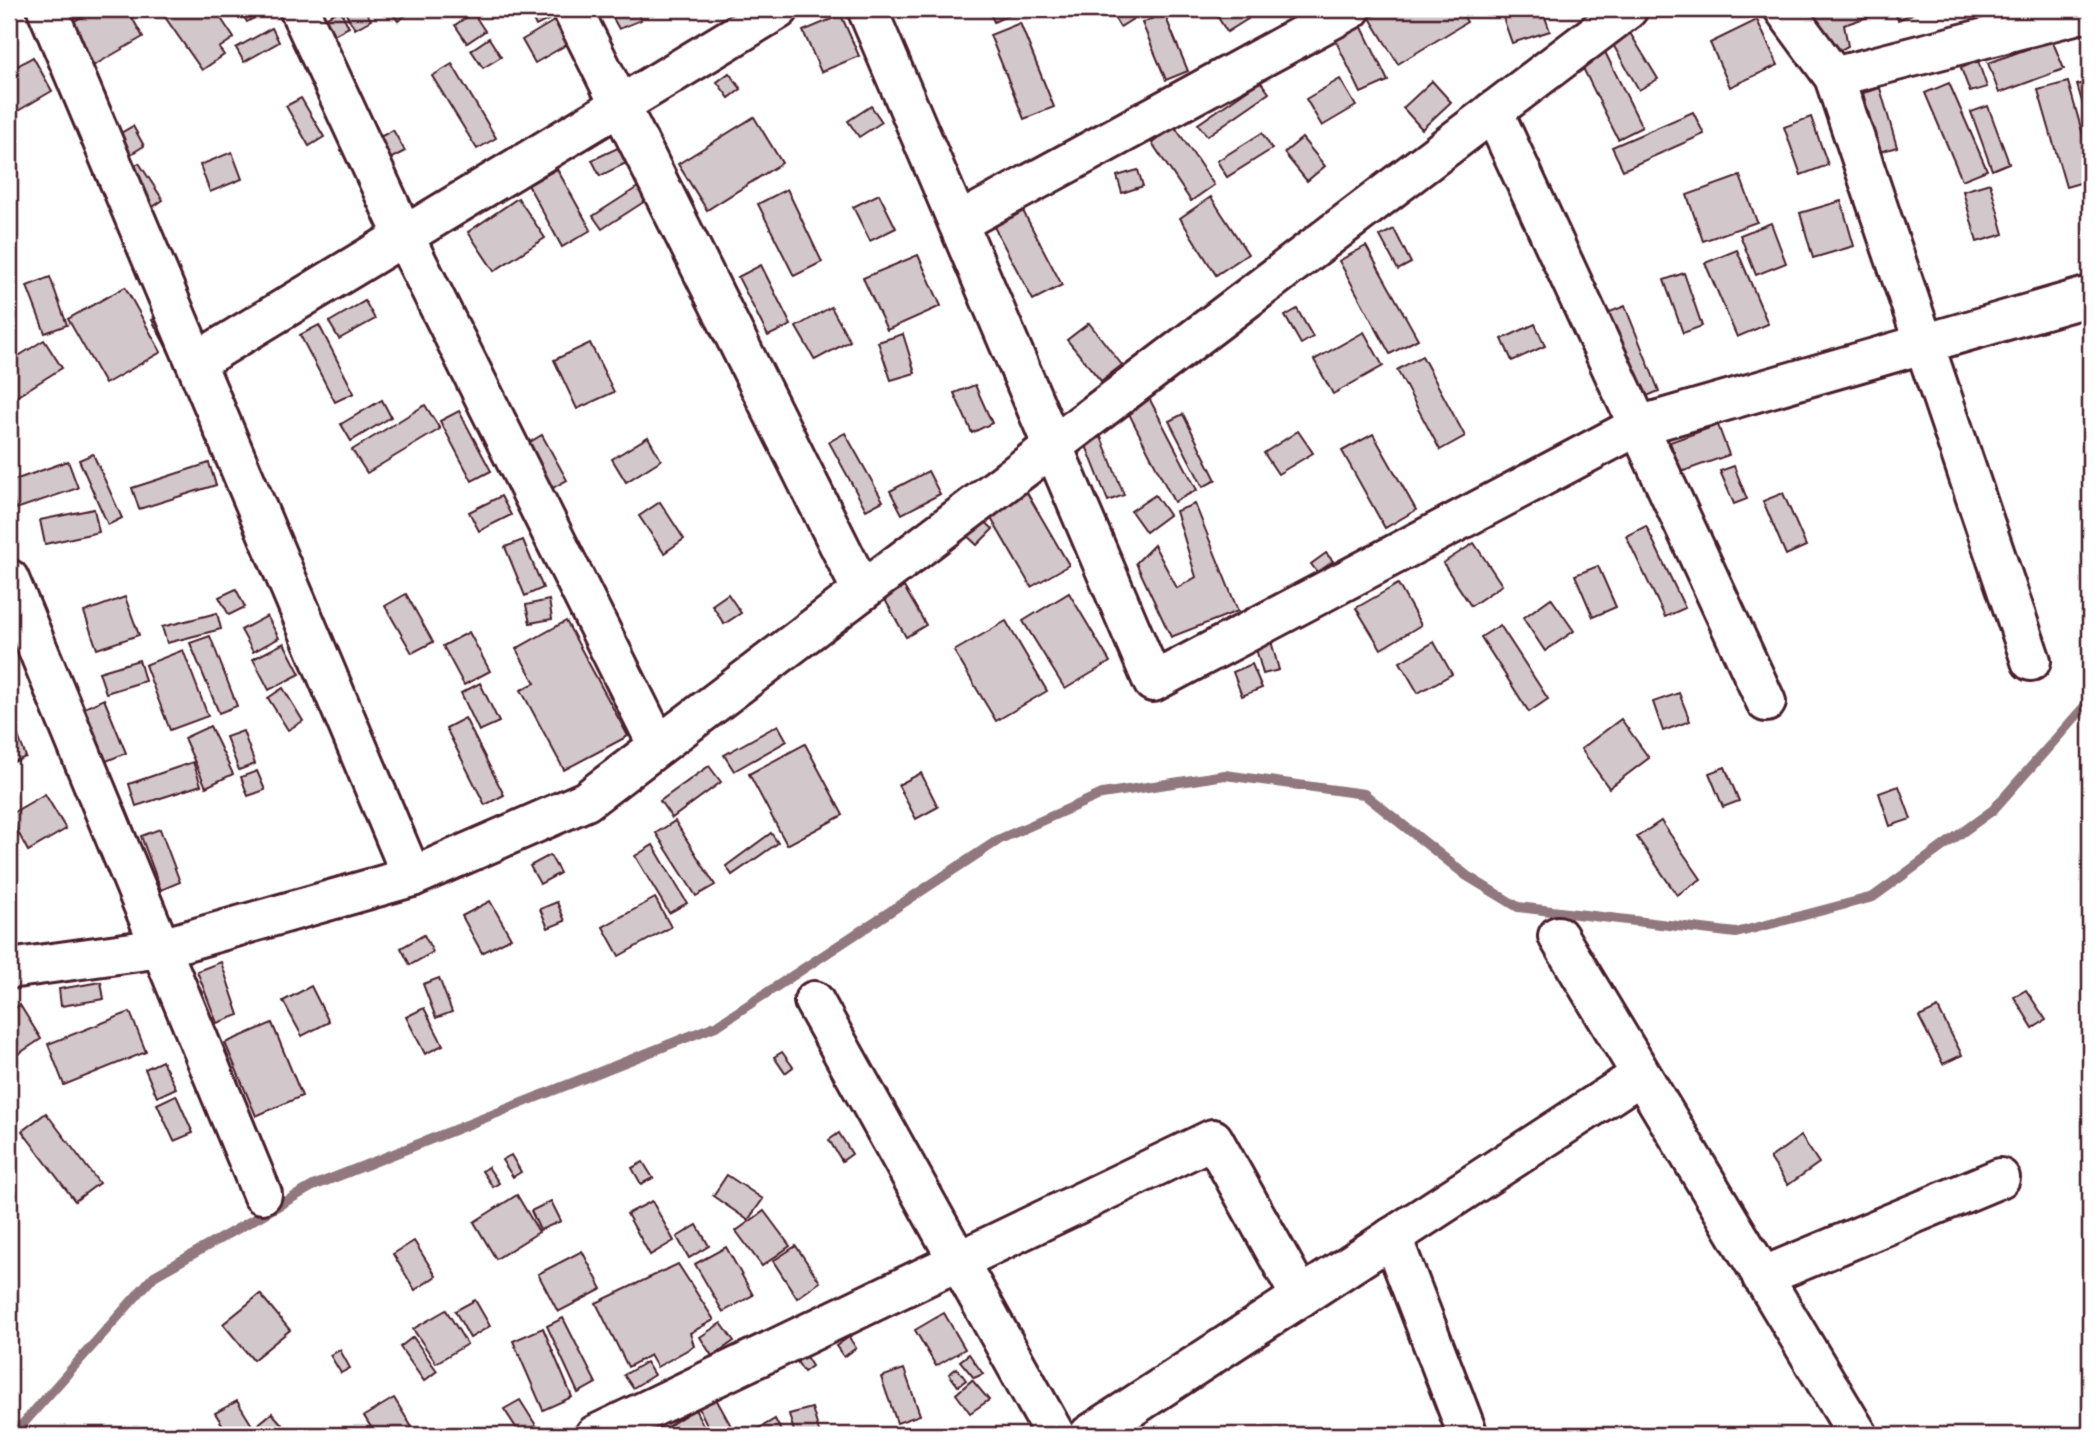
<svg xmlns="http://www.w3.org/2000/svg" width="2099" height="1444" viewBox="0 0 2099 1444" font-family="Itim,sans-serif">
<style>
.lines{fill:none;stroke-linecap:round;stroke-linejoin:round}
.stream{stroke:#91787e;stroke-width:10}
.building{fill:#d2c7cb;stroke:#4a1f2b;stroke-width:2}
.minor-casing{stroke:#4a1f2b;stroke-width:44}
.minor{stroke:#fff;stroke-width:38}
</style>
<rect width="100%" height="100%" fill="#fff"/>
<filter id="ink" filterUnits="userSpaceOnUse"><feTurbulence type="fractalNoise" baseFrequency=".0143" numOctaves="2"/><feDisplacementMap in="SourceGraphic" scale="14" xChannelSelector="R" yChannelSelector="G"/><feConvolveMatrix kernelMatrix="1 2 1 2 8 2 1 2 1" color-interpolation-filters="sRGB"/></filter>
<g filter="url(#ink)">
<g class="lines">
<path class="stream" d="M13,1435L154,1276L313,1186L718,1025L1000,839L1102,794L1225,775L1364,794L1467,876L1518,907L1736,933L1873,897L1993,810L2084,707L2090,703"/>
</g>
<g class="building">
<path d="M96,9H127L143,37L86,70L62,28Z"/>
<path d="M224,9L218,14L234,38L219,48L224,55L202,70L160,10Z"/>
<path d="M239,9H261L263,13L247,22Z"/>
<path d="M343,9H364L371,20L355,29Z"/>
<path d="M389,9H414L398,21Z"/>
<path d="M528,9H555L558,15L536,26Z"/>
<path d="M608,9H635L641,20L619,29Z"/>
<path d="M988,9H1013L1015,12L994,22Z"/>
<path d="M1109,9H1142L1144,12L1120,27Z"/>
<path d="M1213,9H1242L1248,19L1227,32Z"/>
<path d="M1384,9H1459L1467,22L1398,64L1370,18Z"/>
<path d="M1500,9H1542L1550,31L1512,43Z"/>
<path d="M1800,9H1881L1882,12L1844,25L1848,46L1831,55Z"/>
<path d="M1893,9H1909L1912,14L1898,20Z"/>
<path d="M340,10L349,27L330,37L321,20Z"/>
<path d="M473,13L485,31L467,43L455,25Z"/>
<path d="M1164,13L1188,71L1166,80L1142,23Z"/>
<path d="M841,15L859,56L821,72L803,31Z"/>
<path d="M1357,17L1388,81L1361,93L1330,29Z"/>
<path d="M559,18L573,41L535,63L522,40Z"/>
<path d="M1757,20L1778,65L1730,87L1710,43Z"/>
<path d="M1020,23L1054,107L1024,119L990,35Z"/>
<path d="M272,28L279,42L244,62L236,48Z"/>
<path d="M1630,33L1658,79L1639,90L1612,43Z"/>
<path d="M489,38L501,57L483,68L471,50Z"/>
<path d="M2052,40L2064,69L1999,93L1988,63Z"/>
<path d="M1604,50L1642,127L1618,139L1580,62Z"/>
<path d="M33,57L52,91L9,116V71Z"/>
<path d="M1978,61L1987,87L1970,92L1961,68Z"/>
<path d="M452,64L496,138L477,149L432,76Z"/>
<path d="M729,73L741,89L729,98L717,82Z"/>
<path d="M1340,79L1356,106L1322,126L1306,99Z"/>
<path d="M1260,81L1269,93L1207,136L1198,124Z"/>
<path d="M1432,81L1451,102L1422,129L1403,108Z"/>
<path d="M2090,81V128L2077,85Z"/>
<path d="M2068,82L2090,160V180L2066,187L2038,90Z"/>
<path d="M1949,83L1987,170L1962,180L1925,93Z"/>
<path d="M1880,88L1897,147L1879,152L1863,93Z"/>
<path d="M301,98L324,137L309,146L286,106Z"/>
<path d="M871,106L882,122L859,137L848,121Z"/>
<path d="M1988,106L2009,163L1992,170L1971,112Z"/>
<path d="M1693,112L1704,134L1623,170L1612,147Z"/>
<path d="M754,117L782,163L707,210L678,164Z"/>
<path d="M1811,117L1828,165L1801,175L1784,127Z"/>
<path d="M133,126L144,146L121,160L109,140Z"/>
<path d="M1175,127L1214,185L1191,201L1152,143Z"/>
<path d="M393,130L405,151L388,160L376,139Z"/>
<path d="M1262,133L1272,149L1227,177L1217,161Z"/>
<path d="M1302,138L1325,166L1307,181L1284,153Z"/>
<path d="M624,145L632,160L600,176L592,160Z"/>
<path d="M232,152L242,179L210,192L200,165Z"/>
<path d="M139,163L163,200L147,211L123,172Z"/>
<path d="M557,169L591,230L562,247L528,185Z"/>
<path d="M1138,170L1143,186L1122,193L1117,176Z"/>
<path d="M1740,176L1757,222L1703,241L1687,195Z"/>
<path d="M644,183L653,196L602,229L593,216Z"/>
<path d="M1990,183L2004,234L1977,242L1963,191Z"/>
<path d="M787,189L822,262L794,276L758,204Z"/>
<path d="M879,194L896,228L870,241L853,207Z"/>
<path d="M1211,197L1248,254L1216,275L1180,218Z"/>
<path d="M518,198L545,238L494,271L468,232Z"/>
<path d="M1841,201L1854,246L1813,258L1800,213Z"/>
<path d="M1022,209L1062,285L1033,300L993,225Z"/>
<path d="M1771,223L1786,263L1756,275L1740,235Z"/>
<path d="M1394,229L1411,263L1398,270L1380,236Z"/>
<path d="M1366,246L1418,339L1390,354L1339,261Z"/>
<path d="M1737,250L1768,324L1737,337L1705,263Z"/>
<path d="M918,255L941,306L887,330L863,278Z"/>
<path d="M761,265L791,325L768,336L738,277Z"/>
<path d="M1684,273L1702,326L1683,333L1664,280Z"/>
<path d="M50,277L67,325L45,333L27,286Z"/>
<path d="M125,287L161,352L105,384L68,319Z"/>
<path d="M365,301L375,319L339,339L329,322Z"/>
<path d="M1625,306L1659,391L1626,405L1592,319Z"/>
<path d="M831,307L850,341L815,360L796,327Z"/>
<path d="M1297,309L1313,337L1301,344L1285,316Z"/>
<path d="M166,313L191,361L177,368L152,320Z"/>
<path d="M1089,323L1122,365L1101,381L1067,340Z"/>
<path d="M1535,324L1545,346L1512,361L1502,339Z"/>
<path d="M319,325L354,393L335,402L300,335Z"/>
<path d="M1364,332L1383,366L1333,394L1314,360Z"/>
<path d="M903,334L915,373L891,380L878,342Z"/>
<path d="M44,340L62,368L14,398L9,389V362Z"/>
<path d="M590,343L614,392L577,409L554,360Z"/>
<path d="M1422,356L1465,436L1440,450L1397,370Z"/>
<path d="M975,385L992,423L972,433L954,393Z"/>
<path d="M1148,396L1197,490L1174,502L1126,408Z"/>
<path d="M382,400L391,417L351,441L341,424Z"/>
<path d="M425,405L440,429L367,473L352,450Z"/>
<path d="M459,411L491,471L472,481L440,421Z"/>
<path d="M1183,414L1216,480L1203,487L1169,421Z"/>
<path d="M1718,425L1729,455L1681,472L1670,442Z"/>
<path d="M1298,431L1313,453L1278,474L1264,453Z"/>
<path d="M845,433L883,501L866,510L829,442Z"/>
<path d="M1373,434L1416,510L1385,528L1342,451Z"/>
<path d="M542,435L567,480L549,490L523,446Z"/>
<path d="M648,437L661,460L626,482L612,459Z"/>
<path d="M1101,437L1124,495L1108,501L1085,443Z"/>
<path d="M93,454L122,518L108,525L79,460Z"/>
<path d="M68,461L78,488L16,509L9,482Z"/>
<path d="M209,463L216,485L139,509L132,488Z"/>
<path d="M1734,466L1747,499L1734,504L1720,471Z"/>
<path d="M928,471L940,494L902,514L890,491Z"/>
<path d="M1023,486L1069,565L1031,587L985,508Z"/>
<path d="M1783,493L1806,546L1786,555L1763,501Z"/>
<path d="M1155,495L1169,515L1146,532L1131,511Z"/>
<path d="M501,496L511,515L479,531L469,512Z"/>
<path d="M660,502L684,539L664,553L639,516Z"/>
<path d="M1195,504L1238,611L1171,637L1136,563L1154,545L1177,588L1196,577L1176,511Z"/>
<path d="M94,509L99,532L45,544L40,520Z"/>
<path d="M979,516L993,529L977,545L963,532Z"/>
<path d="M1646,526L1685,608L1665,617L1626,536Z"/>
<path d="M523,540L543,588L525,596L505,547Z"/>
<path d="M1474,543L1502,585L1471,606L1443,563Z"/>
<path d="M1326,553L1333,561L1318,573L1311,564Z"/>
<path d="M1598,566L1616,607L1593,617L1575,575Z"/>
<path d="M1398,584L1421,625L1381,649L1356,608Z"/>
<path d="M904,587L926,625L906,637L884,598Z"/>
<path d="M236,589L245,607L229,615L219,597Z"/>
<path d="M1069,593L1110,662L1065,689L1023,621Z"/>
<path d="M406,594L433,642L412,653L385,606Z"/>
<path d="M728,594L741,613L724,624L712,605Z"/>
<path d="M125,597L139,635L97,649L84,612Z"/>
<path d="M1551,598L1574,631L1545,651L1523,618Z"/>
<path d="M549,600L552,619L530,623L526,605Z"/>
<path d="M217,613L221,629L167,643L162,627Z"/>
<path d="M267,616L279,638L253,652L241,630Z"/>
<path d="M566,621L628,736L564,770L521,690L535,683L516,649Z"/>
<path d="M1006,621L1047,691L996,721L954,651Z"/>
<path d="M1500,625L1548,699L1529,712L1481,637Z"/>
<path d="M1268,630L1279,670L1263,674L1252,634Z"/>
<path d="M469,632L490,671L464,685L443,646Z"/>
<path d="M210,636L237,706L219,713L190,643Z"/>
<path d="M1434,642L1452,674L1418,693L1400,662Z"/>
<path d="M284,643L300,674L269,690L253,659Z"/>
<path d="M183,650L208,716L170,730L145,665Z"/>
<path d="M139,660L145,681L106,693L99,672Z"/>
<path d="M1252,664L1262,688L1242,696L1233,672Z"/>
<path d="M480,683L499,722L479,731L461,693Z"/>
<path d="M283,688L303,721L288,730L268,698Z"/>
<path d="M1679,693L1690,721L1663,731L1653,702Z"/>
<path d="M104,699L126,753L104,762L82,709Z"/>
<path d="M9,712L26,757L9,764Z"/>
<path d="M465,718L504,795L485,805L446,728Z"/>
<path d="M1621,719L1649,758L1609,788L1581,749Z"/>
<path d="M778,725L787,741L734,771L724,755Z"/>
<path d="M210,726L233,774L206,787L184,738Z"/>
<path d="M243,731L255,764L239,770L226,737Z"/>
<path d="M805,744L843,815L787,845L749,774Z"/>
<path d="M193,762L201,785L136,806L129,784Z"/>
<path d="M709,766L721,782L672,818L660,801Z"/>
<path d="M1725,767L1739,801L1723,807L1709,773Z"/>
<path d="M257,771L265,790L248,796L241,777Z"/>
<path d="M921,773L938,807L916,819L898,785Z"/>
<path d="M1899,786L1911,819L1890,826L1879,793Z"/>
<path d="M45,794L66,829L28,851L9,815Z"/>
<path d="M675,821L715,885L696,896L656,833Z"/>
<path d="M1661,821L1701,879L1677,895L1637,837Z"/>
<path d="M160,829L180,882L161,890L141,836Z"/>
<path d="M771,833L778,843L732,875L726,866Z"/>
<path d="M653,845L687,903L669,913L635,856Z"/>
<path d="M550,855L560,873L540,884L530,866Z"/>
<path d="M655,898L671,927L619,956L603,927Z"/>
<path d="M490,901L511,938L482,953L462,916Z"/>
<path d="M557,902L565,921L548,928L540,909Z"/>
<path d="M424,935L433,952L410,965L401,948Z"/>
<path d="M221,962L239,1015L217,1023L197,971Z"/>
<path d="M439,978L452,1012L436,1018L423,984Z"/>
<path d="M101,982L104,999L61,1006L59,989Z"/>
<path d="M311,986L329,1022L302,1036L283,1001Z"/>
<path d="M2026,990L2046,1020L2033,1028L2014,997Z"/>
<path d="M20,1005L41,1039L12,1058L9,1053V1012Z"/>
<path d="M424,1008L443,1045L425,1054L406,1017Z"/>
<path d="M1938,1008L1962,1055L1943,1064L1919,1017Z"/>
<path d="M130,1012L146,1052L64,1085L48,1044Z"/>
<path d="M272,1023L302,1096L256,1116L225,1043Z"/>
<path d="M782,1052L793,1067L785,1073L774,1057Z"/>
<path d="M162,1061L176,1088L157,1097L145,1069Z"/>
<path d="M176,1095L193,1133L174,1141L157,1104Z"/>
<path d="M46,1113L99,1183L75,1201L22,1131Z"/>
<path d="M839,1133L852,1154L842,1161L829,1140Z"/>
<path d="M1801,1136L1819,1163L1788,1185L1770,1158Z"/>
<path d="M511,1155L521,1172L513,1177L502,1160Z"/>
<path d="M643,1162L653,1178L641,1184L632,1168Z"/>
<path d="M488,1167L499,1183L493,1187L482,1171Z"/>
<path d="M727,1175L763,1199L748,1220L713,1196Z"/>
<path d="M517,1195L539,1232L496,1259L474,1222Z"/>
<path d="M551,1201L561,1221L540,1230L531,1211Z"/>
<path d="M652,1201L674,1241L650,1255L627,1214Z"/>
<path d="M764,1211L790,1246L762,1266L736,1231Z"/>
<path d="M697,1225L709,1246L689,1258L677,1237Z"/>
<path d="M414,1241L436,1276L415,1290L393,1254Z"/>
<path d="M796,1246L820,1282L797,1298L773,1261Z"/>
<path d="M726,1247L753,1295L723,1312L695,1264Z"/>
<path d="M582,1251L602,1289L558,1312L538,1274Z"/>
<path d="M678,1264L714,1320L690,1333L694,1346L657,1367L650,1355L628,1367L596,1303Z"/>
<path d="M260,1294L290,1330L253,1360L223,1324Z"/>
<path d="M475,1300L490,1326L470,1338L455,1311Z"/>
<path d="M446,1310L467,1344L436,1363L413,1329Z"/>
<path d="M944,1313L965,1349L936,1366L915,1330Z"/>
<path d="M563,1318L596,1383L578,1393L547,1326Z"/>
<path d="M721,1323L734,1341L712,1356L700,1337Z"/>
<path d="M543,1328L572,1397L543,1410L513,1341Z"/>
<path d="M413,1337L437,1371L424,1381L400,1347Z"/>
<path d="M849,1337L856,1348L844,1357L836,1346Z"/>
<path d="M340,1350L350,1368L341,1373L330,1355Z"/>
<path d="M969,1354L983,1374L974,1378L960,1361Z"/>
<path d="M805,1355L812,1366L804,1372L796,1360Z"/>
<path d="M646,1362L654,1375L633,1388L624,1375Z"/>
<path d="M957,1368L966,1380L958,1386L949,1374Z"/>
<path d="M904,1369L920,1415L897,1423L881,1377Z"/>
<path d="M972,1380L989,1400L970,1413L956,1394Z"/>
<path d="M715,1397L736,1435H712L698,1406Z"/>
<path d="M394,1398L413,1429L402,1435H376L364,1416Z"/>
<path d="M520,1400L542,1435H521L504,1409Z"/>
<path d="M237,1401L258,1435H229L215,1413Z"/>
<path d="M812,1408L820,1435H795L789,1414Z"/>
<path d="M695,1409L708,1435H673L667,1427Z"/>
<path d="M272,1413L286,1429L279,1435H263L256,1426Z"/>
<path d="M775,1419L783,1435H748Z"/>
</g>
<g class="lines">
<defs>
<g id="minor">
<path d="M47,9L412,877"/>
<path d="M299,9L404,236L658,746"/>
<path d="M572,9L862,591"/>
<path d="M867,9L1153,682L1638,426L2090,296"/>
<path d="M1784,9L1834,77L2031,661"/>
<path d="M1834,77L2090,11"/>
<path d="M1493,111L1766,702"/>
<path d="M958,223L1351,9"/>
<path d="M196,362L779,9"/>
<path d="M9,579L262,1194"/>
<path d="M1558,936L1858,1435"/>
<path d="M9,969L161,948L412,877L586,801L1628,9"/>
<path d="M814,1001L1055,1435"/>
<path d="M1392,1237L1468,1435"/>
<path d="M1762,1277L2000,1178"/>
<path d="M595,1435L1213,1139L1301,1297"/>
<path d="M1089,1435L1641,1075"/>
</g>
</defs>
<use href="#minor" class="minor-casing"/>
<use href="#minor" class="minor"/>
</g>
</g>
<rect width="2099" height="1444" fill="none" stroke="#fff" stroke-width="35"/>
<rect x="18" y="18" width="2064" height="1409" fill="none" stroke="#4a1f2b" stroke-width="2.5" filter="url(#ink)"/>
</svg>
